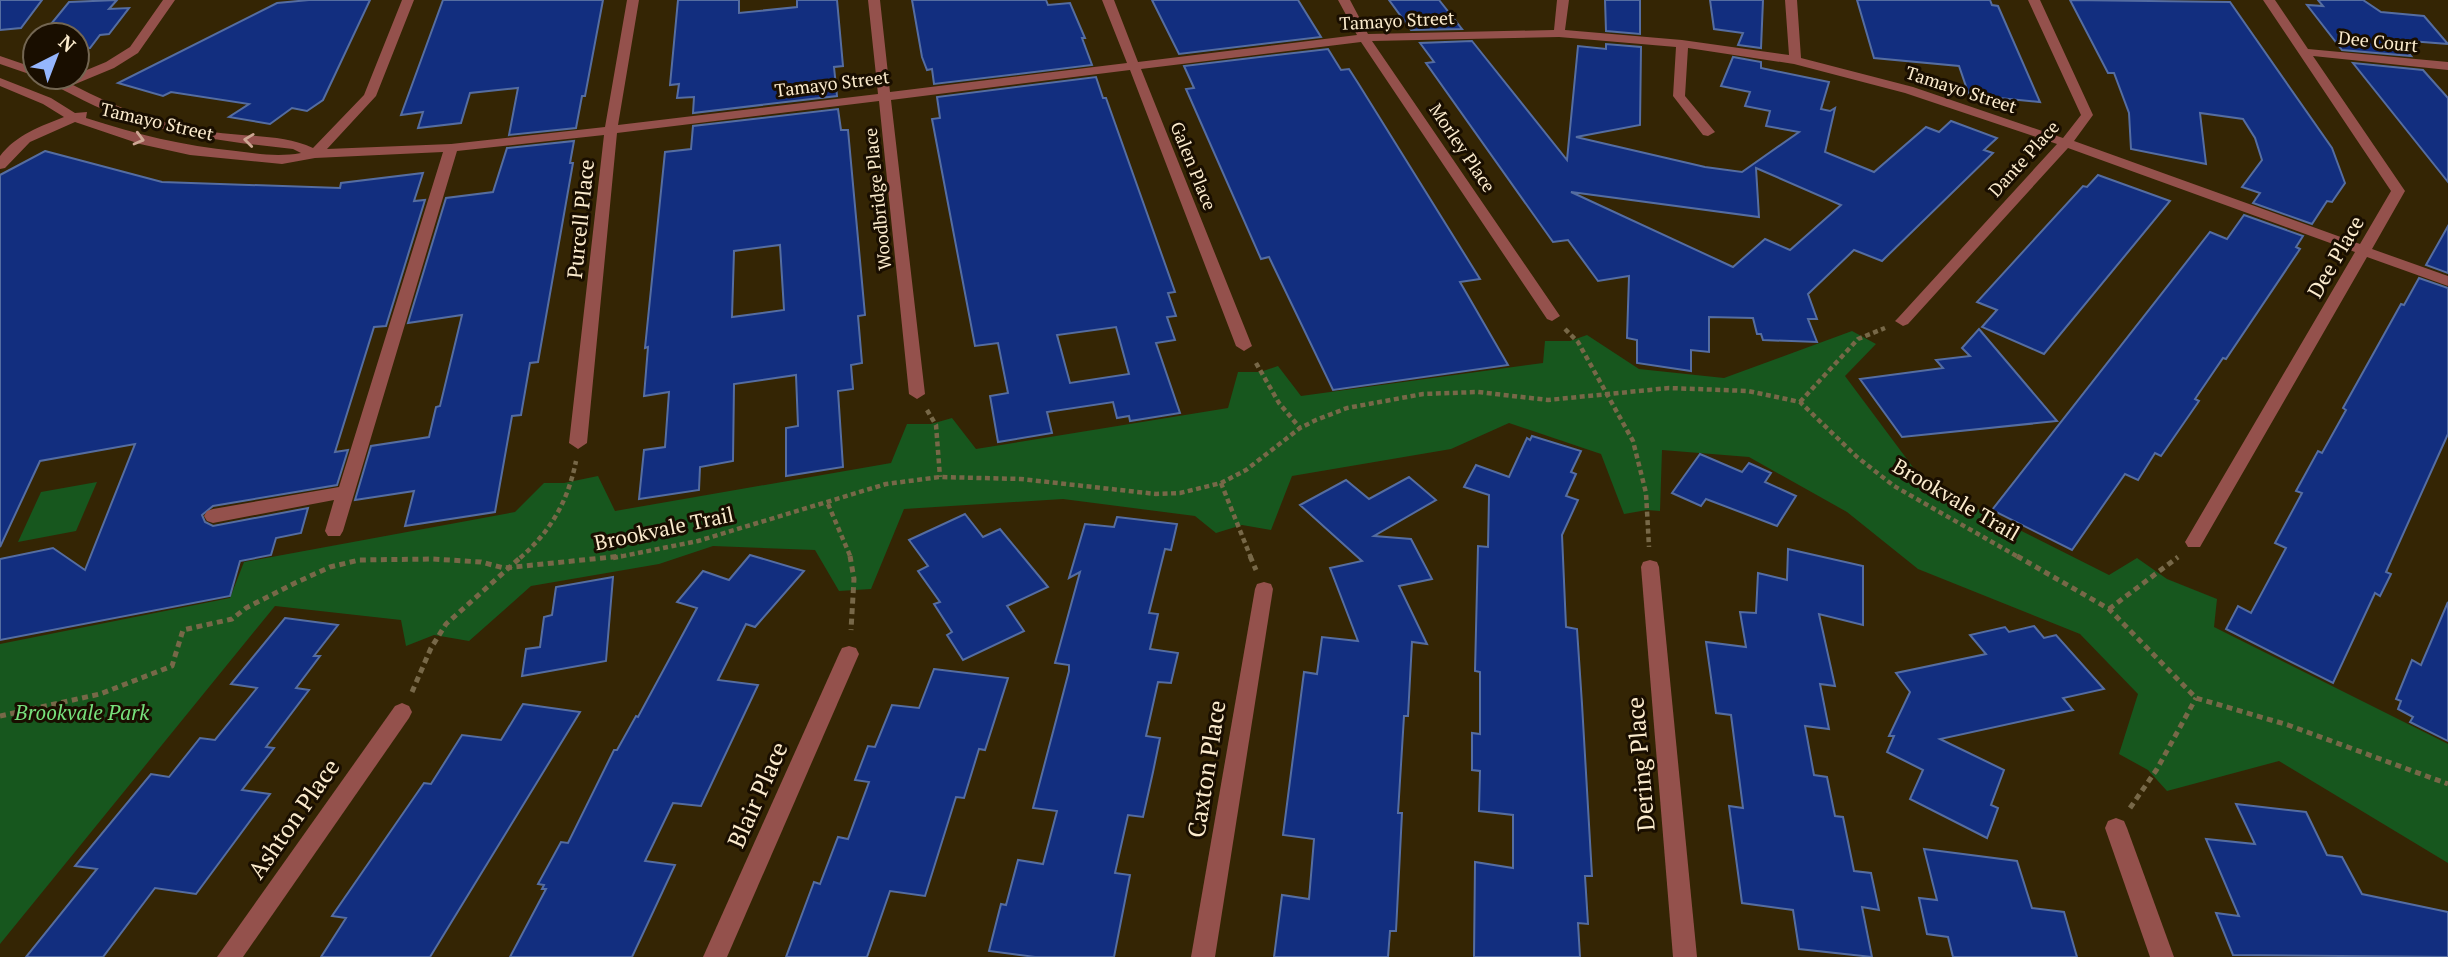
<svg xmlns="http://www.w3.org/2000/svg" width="2448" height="957" viewBox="0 0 2448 957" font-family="'PT Serif',serif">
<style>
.green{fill:#17571e}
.building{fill:#122e7f;stroke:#556da1;stroke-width:2;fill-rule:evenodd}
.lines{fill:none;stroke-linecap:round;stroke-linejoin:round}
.path-far1{stroke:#776848;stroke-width:4.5;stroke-dasharray:5 3.5;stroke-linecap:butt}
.path{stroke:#776848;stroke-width:5;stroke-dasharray:6 4.5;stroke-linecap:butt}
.minor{fill:#94514c;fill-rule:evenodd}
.oneway{stroke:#cda693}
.labels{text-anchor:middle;stroke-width:6;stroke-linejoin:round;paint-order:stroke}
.far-street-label{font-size:18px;fill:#fbebcd;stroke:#190e00}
.street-label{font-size:21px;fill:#fbebcd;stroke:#190e00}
.park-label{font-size:21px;font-style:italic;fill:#77e17c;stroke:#190e00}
.near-street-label{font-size:24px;fill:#fbebcd;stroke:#190e00}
</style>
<rect width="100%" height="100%" fill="#342504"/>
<g class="green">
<path d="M1852,331L1876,344L1845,376L1924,482L2109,575L2137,558L2167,579L2217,599L2214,627L2448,744V863L2279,761L2167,791L2148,770L2119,754L2138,694L2080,634L1918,569L1847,512L1749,457L1662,450L1660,511L1647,510L1624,514L1601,454L1509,423L1451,449L1292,476L1271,530L1242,525L1216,533L1195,516L1063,499L904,509L871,589L839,591L815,550L713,546L659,564L531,586L469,641L434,635L406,646L401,620L275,606L0,944V644L230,598L244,562L515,512L544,483H564L598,476L615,511L891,463L907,424H931L952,418L976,449L1228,408L1238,372H1260L1278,366L1301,396L1543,363L1545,341H1570L1587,335L1639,369L1724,378Z"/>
<path d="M97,482L76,531L18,542L41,492Z"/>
</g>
<g class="building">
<path d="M0,0H42L21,28L0,30Z"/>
<path d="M117,0L109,9L129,8L109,34L100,35L90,48L77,49V35H42L69,2Z"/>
<path d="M309,0H370L323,100L307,111L292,108L270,124L229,117L249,104L171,92L163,96L118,83L277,3Z"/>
<path d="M443,0H603L585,96H582L576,128L509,135L518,88L470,93L461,123L418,128L423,112L401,115Z"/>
<path d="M678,0H739V13L797,7V0H837L843,66L834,67L837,96L693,113L694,97L677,98L679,84L670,85Z"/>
<path d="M912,0H1046L1048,5L1070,3L1085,38H1082L1092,65L934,84L932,69L927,70L922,57Z"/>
<path d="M1152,0H1298L1321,37L1179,54Z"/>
<path d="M1389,0H1439L1462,29L1411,30Z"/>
<path d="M1605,0H1640V34L1606,31Z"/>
<path d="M1710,0H1763L1761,48L1738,45L1743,33L1714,29Z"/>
<path d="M1857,0H1990L1992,5L1998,6L2040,102L1969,95L1959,66L1874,58Z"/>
<path d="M2070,0L2230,2L2332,148L2345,183L2332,202L2327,201L2312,224L2253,203L2260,193L2242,187L2262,160L2255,138L2243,119L2200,113L2206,164L2131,149L2129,113L2114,73H2108Z"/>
<path d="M2318,0H2363L2381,12L2424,16L2448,44L2397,40L2411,56L2342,50L2307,5L2323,6Z"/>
<path d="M1472,41L1567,160L1578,46L1606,49V44L1641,47L1640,125L1576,137L1705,167L1742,172L1799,132L1766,126L1770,111L1745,106L1750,92L1721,86L1733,57L1761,62V68L1829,82L1821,109L1830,111L1835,108L1825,152L1874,172L1926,127L1939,132L1951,121L1997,138L1984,150L1993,153L1882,261L1854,250L1808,294L1817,319H1808L1817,342L1763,340L1761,334H1757L1753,318L1709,317V352L1691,350V371L1637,363V340L1627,338L1629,276L1598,281L1568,240L1553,242L1426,63L1434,62L1420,43ZM1756,168L1841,205L1790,250L1765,239L1733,267L1571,192L1759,217Z"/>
<path d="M1328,49L1341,70L1349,69L1358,83L1480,279L1460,282L1508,365L1333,390L1269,257L1261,259L1186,89L1194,88L1184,66Z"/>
<path d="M2353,63L2423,70L2448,98V182Z"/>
<path d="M1096,77L1103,98H1106L1175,292L1168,293L1176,316L1167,317L1175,340L1156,343L1180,413L1130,421L1129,416L1117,418L1113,402L1047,412L1052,433L998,442L990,396L1008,393L998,343L975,346L932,119L940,118L937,97ZM1116,327L1129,374L1070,383L1057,335Z"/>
<path d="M838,109L841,130H848L865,315L858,316L862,363L851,365L853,389L838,391L843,467L786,476V428L798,426L796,375L734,384L733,461L700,467L699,490L639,499L644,450L665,447L669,392L644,396L648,347L645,348L665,152L691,149L693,126ZM780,245L784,310L732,317L734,251Z"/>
<path d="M574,141L570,163H573L538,362L530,363L521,415L512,416L495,512L405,526L414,491L355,500L371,446L429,437L436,407L440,406L462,315L408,323L446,198L493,192L507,148Z"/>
<path d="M45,151L162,182L340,188L341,183L423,173L414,201L425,200L386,326L374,327L335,452L348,450L337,485L213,506L202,515L205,522L213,526L308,508L301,533L276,538L271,555L240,561L230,596L0,640V559L53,548L85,570L135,444L40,461L0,547V175Z"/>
<path d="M2098,175L2170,201L2044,354L1982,327L1997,310L1977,302L2083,186L2087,187Z"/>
<path d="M2244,215L2303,236L2296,247L2300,249L2226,359L2223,358L2195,399L2199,401L2161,456L2155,453L2138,480L2125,474L2072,550L1992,510L2210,232L2227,239Z"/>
<path d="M2448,226V273L2426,265Z"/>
<path d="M2419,278L2448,288V434L2386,572L2391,574L2380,596L2375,593L2333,683L2226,629L2238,606L2251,613L2286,548L2275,543L2302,493L2296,491L2318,451L2322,453L2346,410L2343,408L2401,304L2404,305Z"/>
<path d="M1979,329L2057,421L1902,437L1860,379L1943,368L1936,360L1970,356L1962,348Z"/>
<path d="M1532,436L1581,451L1571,472L1576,474L1566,496L1578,500L1562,535L1566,627L1577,629L1582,704L1592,876H1585L1588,924L1578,923L1580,957H1474L1475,862L1513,868V815L1479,811L1480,771L1472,770V733L1480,734V672L1475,671L1478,546L1488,547L1489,495L1464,487L1476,465L1509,477L1527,438L1530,440Z"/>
<path d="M1700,454L1742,472L1749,463L1771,473L1765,482L1796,496L1777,526L1706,499L1701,506L1672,493Z"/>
<path d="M1409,477L1436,500L1374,536L1411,539L1432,579L1399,586L1427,644L1412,642L1408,716H1404L1398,813H1402L1396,931H1390L1388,957H1274L1282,895L1309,899L1314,839L1283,835L1304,672L1317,674L1322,637L1358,641L1330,568L1362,561L1300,505L1346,480L1369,499Z"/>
<path d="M965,514L983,537L1000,529L1048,587L1007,606L1024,631L963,660L947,635L952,632L934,604L940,602L918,571L928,566L909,540Z"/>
<path d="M1117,517L1177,524L1171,550L1165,549L1149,613L1158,614L1150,649L1178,653L1171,683L1158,682L1146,736L1160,738L1153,772L1143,817L1128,815L1115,873L1130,875L1114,957H1035L989,951L1001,904L1006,905L1018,860L1043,864L1057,811L1033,808L1069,671V665L1055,663L1080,572L1069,578L1085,524L1114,527Z"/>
<path d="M1788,549L1863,566V625L1819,614L1835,686L1820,684L1829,729L1805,726L1814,775L1827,777L1835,816L1843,817L1854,871L1871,873L1879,910L1862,907L1872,957L1799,949L1793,910L1742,903L1729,806L1743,808L1731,715L1716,713L1706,642L1746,647L1740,612L1756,613L1758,573L1787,580Z"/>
<path d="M750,555L804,571L755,627L746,624L718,680L758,685L701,806L673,803L645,861L675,865L632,957H510L546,889H542L544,885L538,884L561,842L568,843L614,750H617L636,716L638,717L697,608L677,602L703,571L729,580Z"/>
<path d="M613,577L606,661L522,676L526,649L540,647L544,617L552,615L556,587Z"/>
<path d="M2448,602V741L2410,722L2413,717L2398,709L2401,701L2396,699L2412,660L2421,665Z"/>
<path d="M285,618L338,625L314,656H320L296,688L309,690L266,747L274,748L242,790L270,794L196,894L155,888L103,957H26L97,869L75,866L151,774L169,777L200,738L215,740L257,688L231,684Z"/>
<path d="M2034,626L2044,638L2056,635L2104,689L2063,698L2073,710L1940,739L2004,770L1991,805L1998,808L1987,838L1910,799L1923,770L1887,752L1894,736H1889L1910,692L1896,673L1986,654L1970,635L2005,627L2009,632Z"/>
<path d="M934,669L1008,678L985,750L979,749L964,798L956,797L925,896L890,891L867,957H786L814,882L820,884L838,837L848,839L869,782L855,780L868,746L875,747L892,705L919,708Z"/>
<path d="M523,704L580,712L430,957H321L346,918L332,916L424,783L431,784L462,735L501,740Z"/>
<path d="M2236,804L2306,812L2327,855L2342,857L2362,894L2448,912V957L2233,955L2216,913L2239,916L2206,839L2255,844Z"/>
<path d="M1924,849L2017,861L2032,908L2064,912L2077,957H1953L1948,937L1927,934L1919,898L1937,900Z"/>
</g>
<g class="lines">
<g class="path-far1">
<path d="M1565,329L1578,342L1633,441L1646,493L1649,547"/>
<path d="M1256,363L1279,403L1300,428"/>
<path d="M1800,402L1858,339L1885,328"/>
<path d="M927,410L936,425L940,477"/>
<path d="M1221,483L1251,558"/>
<path d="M828,504L851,558"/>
<path d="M520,558C551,531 568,501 576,461"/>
<path d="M613,558L698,541L886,484L940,477L1021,479L1156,494L1180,493L1221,483L1246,470L1300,428L1316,420L1347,408L1423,394L1478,392L1548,400L1669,388L1748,391L1800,402L1857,457L1894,486L2020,558"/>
</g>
<g class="path">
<path d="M850,556L854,579L851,630"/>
<path d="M1250,556L1256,570"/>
<path d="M2017,556L2109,609L2196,698L2288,725L2448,784"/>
<path d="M2109,609L2178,557"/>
<path d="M412,692L431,648L446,624L522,556"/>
<path d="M0,716L100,694L172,666L183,630L232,619L246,608L295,583L330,567L359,560L432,559L481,562L504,568L622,556"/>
<path d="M2130,808L2157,769L2196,698"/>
</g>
<g class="minor">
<path d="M163,0H175L138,53L114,68L73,85C116,108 163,125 212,132C245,137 282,134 313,148L364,95L402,0H414L376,96L327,149L451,144L605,127L627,0H639L618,125L878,94L868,0H880L890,92L1127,63L1102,0H1114L1138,62L1357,35L1338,0H1350L1368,34L1554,30L1557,0H1569L1565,30L1682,40L1789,55L1785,0H1797L1801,58L1913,87L2063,138L2081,115L2028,0H2040L2093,115L2074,141L2360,244L2391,191L2263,0H2275L2308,49L2448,62V70L2313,56L2405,191L2372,249L2448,276V286L2367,257L2200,547H2188L2185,542L2355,252L2068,148L1908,324L1903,326L1895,321L1898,318L2057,144L1905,93L1794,64L1688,48L1685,96L1715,132L1708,136L1703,135L1673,96L1676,47L1559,37L1372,41L1560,316L1552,321L1547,319L1361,42L1141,69L1252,346L1244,351L1236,346L1130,70L891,100L925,394L917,399L909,394L879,101L617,133L587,443L578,449L569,443L604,135L457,151L343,531L340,536H328L325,531L334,500L213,523L207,521L204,516L207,511L213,509L339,487L443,152L315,158L282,164L190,155L140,144L75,122L30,142L5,168L0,169V156C16,135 41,126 64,117L43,104L0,86V78L51,98L75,113L87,112L86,118C136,134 183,146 236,151C258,154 279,157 301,153L293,149C218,141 141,132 73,95C61,88 53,87 43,77L64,80L77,77V74L106,62L130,47Z"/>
<path d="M0,56L35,68V76L0,64Z"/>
<path d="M1650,560L1657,562L1659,567L1697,957H1673L1641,567L1643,562Z"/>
<path d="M1264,582L1271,584L1273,589L1215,957H1191L1255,589L1257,584Z"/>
<path d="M849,646L856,648L859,654L727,957H703L839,654L842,648Z"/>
<path d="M402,703L409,706L412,712L409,718L243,957H217L395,706Z"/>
<path d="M2116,818L2124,821L2127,828L2174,957H2150L2105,828L2108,821Z"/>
</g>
</g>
<defs><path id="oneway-chevron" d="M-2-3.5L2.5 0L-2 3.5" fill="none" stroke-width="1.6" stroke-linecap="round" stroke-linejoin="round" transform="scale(1.75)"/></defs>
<g class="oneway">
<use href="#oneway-chevron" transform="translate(139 139) rotate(15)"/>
<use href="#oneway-chevron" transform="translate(249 140) rotate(-173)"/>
</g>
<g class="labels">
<g class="far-street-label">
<text transform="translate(1397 21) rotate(-3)" y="6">Tamayo Street</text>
<text transform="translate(2378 42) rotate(6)" y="6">Dee Court</text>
<text transform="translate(832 84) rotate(-7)" y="6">Tamayo Street</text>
<text transform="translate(1961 90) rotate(18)" y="6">Tamayo Street</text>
<text transform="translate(157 122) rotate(13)" y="6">Tamayo Street</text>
<text transform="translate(1462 148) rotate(56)" y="6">Morley Place</text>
<text transform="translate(2024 159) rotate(-48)" y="6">Dante Place</text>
<text transform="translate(1193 166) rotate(68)" y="6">Galen Place</text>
<text transform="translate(878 199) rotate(-96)" y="6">Woodbridge Place</text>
</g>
<g class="street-label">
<text transform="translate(581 219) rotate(-84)" y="7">Purcell Place</text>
<text transform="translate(2336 257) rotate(-60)" y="7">Dee Place</text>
<text transform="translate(1956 500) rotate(30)" y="7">Brookvale Trail</text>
<text transform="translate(664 529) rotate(-12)" y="7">Brookvale Trail</text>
</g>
<g class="park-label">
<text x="82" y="720">Brookvale Park</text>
</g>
<g class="near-street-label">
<text transform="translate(1641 764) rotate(-95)" y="8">Dering Place</text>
<text transform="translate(1207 769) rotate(-81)" y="8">Caxton Place</text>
<text transform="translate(758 795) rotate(-66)" y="8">Blair Place</text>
<text transform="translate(294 819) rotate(-55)" y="8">Ashton Place</text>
</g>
</g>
<g transform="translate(56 56) rotate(42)"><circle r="33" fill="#190e00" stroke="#736652" stroke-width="2"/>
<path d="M0-5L12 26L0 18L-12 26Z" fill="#95b6fd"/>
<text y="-10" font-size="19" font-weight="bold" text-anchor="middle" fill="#fbebcd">N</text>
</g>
</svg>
